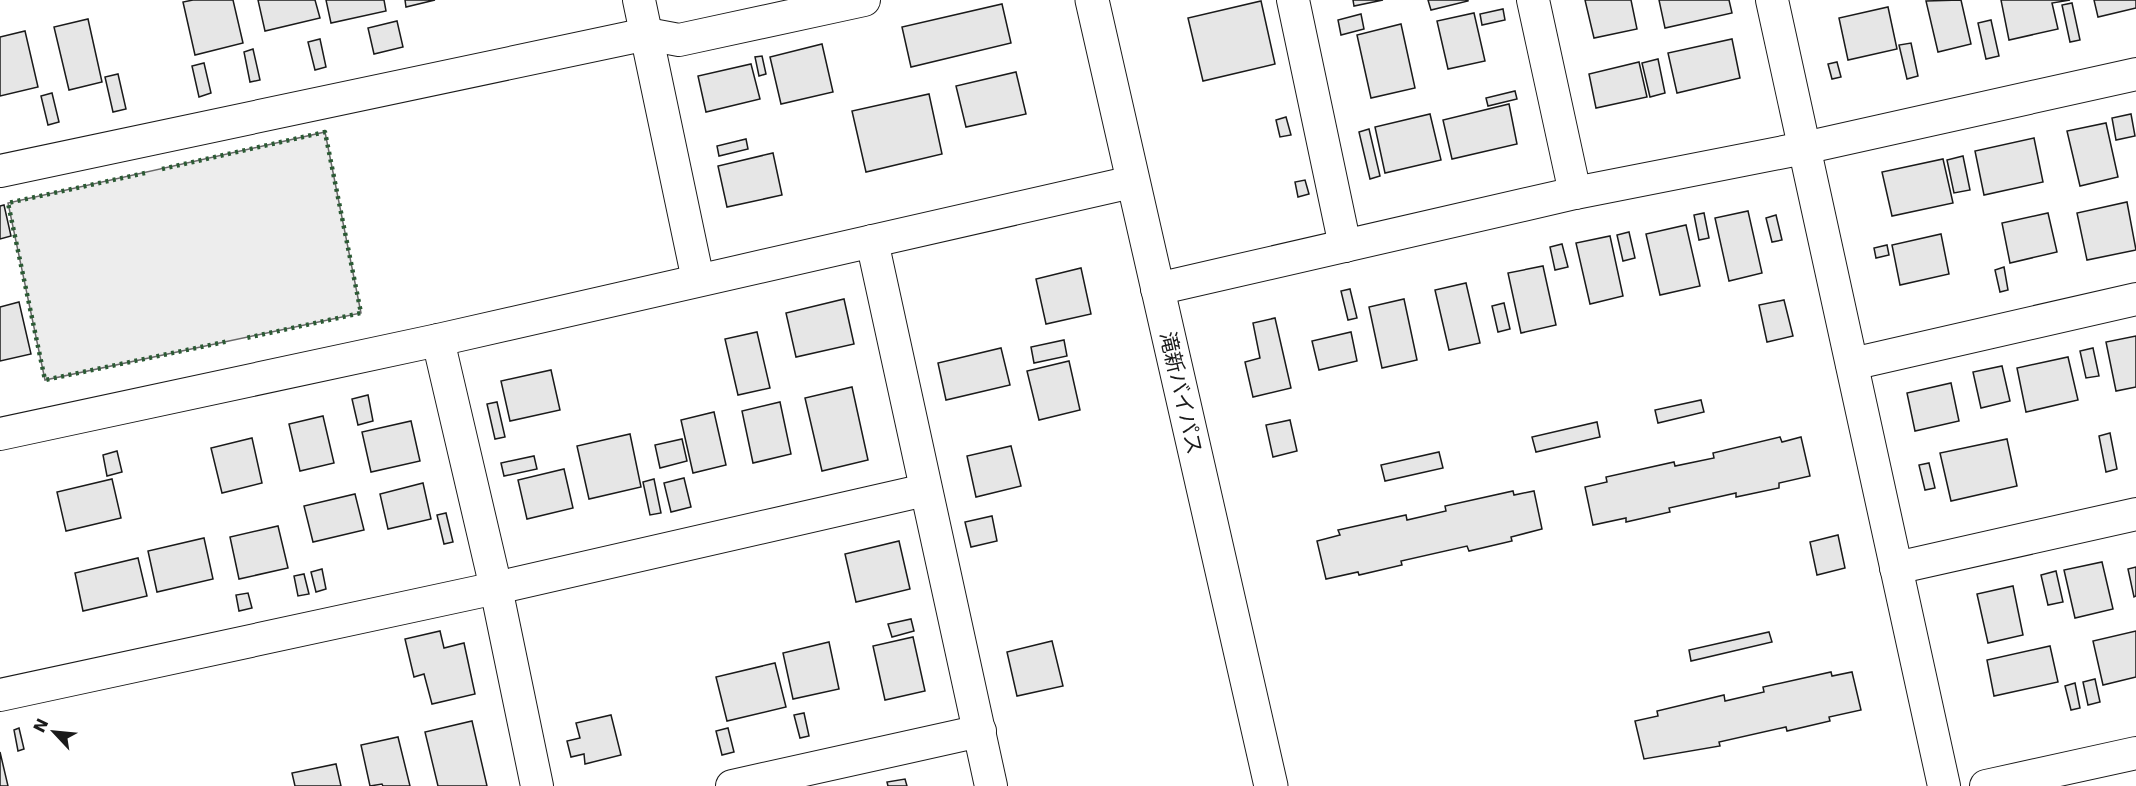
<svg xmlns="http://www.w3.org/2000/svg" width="2136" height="786" viewBox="0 0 2136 786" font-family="'DejaVu Sans','Noto Sans JP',sans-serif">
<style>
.built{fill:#ededed;stroke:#6a6a6a;stroke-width:1.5}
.building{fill:#e6e6e6;stroke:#1a1a1a;stroke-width:1.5}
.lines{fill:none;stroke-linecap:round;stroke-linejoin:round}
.street-casing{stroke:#1a1a1a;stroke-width:34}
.highway-casing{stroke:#1a1a1a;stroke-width:35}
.street{stroke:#fff;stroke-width:32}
.highway{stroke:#fff;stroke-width:33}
.hedge{stroke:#2b5a34;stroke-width:4.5;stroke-dasharray:3 4.5;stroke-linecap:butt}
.labels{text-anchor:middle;stroke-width:4.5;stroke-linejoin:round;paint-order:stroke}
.street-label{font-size:21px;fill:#1a1a1a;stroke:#fff}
</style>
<rect width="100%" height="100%" fill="#fff"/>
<path class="built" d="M325,132L361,313L45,380L8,203Z"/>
<g class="building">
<path d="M193,0H233L243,43L195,55L183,2Z"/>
<path d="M258,0H315L320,18L265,31Z"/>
<path d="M326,0H384L386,11L331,23Z"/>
<path d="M405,0H435L406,7Z"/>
<path d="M1353,0H1383L1354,6Z"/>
<path d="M1428,0H1468V1L1431,10Z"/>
<path d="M1585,0H1631L1637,29L1594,38Z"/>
<path d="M1659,0H1729L1732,13L1665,28Z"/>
<path d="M1961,0L1971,44L1938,52L1926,1Z"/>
<path d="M2001,0H2070L2052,3L2058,29L2009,40Z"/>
<path d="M2094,0H2136V8L2098,17Z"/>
<path d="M1261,1L1275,64L1203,81L1188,18Z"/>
<path d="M2072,3L2080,40L2070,42L2062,5Z"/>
<path d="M1002,4L1011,43L911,67L902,27Z"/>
<path d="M1888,7L1897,49L1848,60L1839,18Z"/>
<path d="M1503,9L1505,20L1482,25L1480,14Z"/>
<path d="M1474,13L1485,61L1448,69L1437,21Z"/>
<path d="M1361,14L1364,29L1341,35L1338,20Z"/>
<path d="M88,19L102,82L69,90L54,27Z"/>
<path d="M1991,20L1999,56L1986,59L1978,23Z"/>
<path d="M397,21L403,47L374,54L368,28Z"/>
<path d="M1401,24L1415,88L1371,98L1357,35Z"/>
<path d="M25,31L38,87L0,96V37Z"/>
<path d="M320,39L326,67L315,70L308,42Z"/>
<path d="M1732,39L1740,78L1677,93L1668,53Z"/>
<path d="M1911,43L1918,76L1907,79L1899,45Z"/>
<path d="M822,44L833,92L781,104L770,57Z"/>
<path d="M253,49L260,80L250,82L244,52Z"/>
<path d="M762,56L766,74L759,76L755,57Z"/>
<path d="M1658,59L1665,93L1650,97L1642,63Z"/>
<path d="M1639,62L1647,97L1596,108L1589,74Z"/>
<path d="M1837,62L1841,77L1832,79L1828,64Z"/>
<path d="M204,63L211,93L199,97L192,66Z"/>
<path d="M751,64L760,99L706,112L698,76Z"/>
<path d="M1016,72L1026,114L966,127L956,86Z"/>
<path d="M118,74L126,109L113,112L105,77Z"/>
<path d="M1515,91L1517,99L1488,106L1486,98Z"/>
<path d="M52,93L59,122L48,125L41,96Z"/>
<path d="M929,94L942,154L866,172L852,111Z"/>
<path d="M1509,104L1517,144L1452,159L1443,120Z"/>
<path d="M1430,114L1441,160L1385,173L1375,127Z"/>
<path d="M2131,114L2135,136L2116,140L2112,118Z"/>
<path d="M1286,117L1291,135L1280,137L1276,120Z"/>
<path d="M2106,123L2118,177L2080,186L2067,131Z"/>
<path d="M1369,129L1380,176L1370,179L1359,132Z"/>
<path d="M2034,138L2043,182L1984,195L1975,151Z"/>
<path d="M746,139L748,149L719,156L717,146Z"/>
<path d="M773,153L782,195L727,207L718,166Z"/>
<path d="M1963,156L1970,190L1954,193L1947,160Z"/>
<path d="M1943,159L1953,203L1892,216L1882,172Z"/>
<path d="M1305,180L1309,194L1298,197L1295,182Z"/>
<path d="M2127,202L2136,250L2087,260L2077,213Z"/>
<path d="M4,205L11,236L0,239V206Z"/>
<path d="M1748,211L1762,273L1729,281L1715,218Z"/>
<path d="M1704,213L1709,238L1699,240L1694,215Z"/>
<path d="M2048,213L2057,252L2010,263L2002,223Z"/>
<path d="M1776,215L1782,240L1772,242L1766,218Z"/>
<path d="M1686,225L1700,286L1660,295L1646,234Z"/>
<path d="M1629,232L1635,258L1623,261L1617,235Z"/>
<path d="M1941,234L1949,274L1900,285L1892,245Z"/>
<path d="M1610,236L1623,296L1590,304L1576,243Z"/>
<path d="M1562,244L1568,267L1555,270L1550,247Z"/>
<path d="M1887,245L1889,255L1876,258L1874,248Z"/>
<path d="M1543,266L1556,325L1521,333L1508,273Z"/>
<path d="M2004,267L2008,290L2000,292L1995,270Z"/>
<path d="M1081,268L1091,314L1046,324L1036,279Z"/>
<path d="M1466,283L1480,343L1449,350L1435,290Z"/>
<path d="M1350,289L1357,318L1348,320L1341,291Z"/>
<path d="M844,299L854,344L796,357L786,313Z"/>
<path d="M1404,299L1417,360L1382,368L1369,307Z"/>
<path d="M1784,300L1793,336L1767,342L1759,305Z"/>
<path d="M19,302L31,354L0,361V307Z"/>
<path d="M1504,303L1510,329L1498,332L1492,306Z"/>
<path d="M1275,318L1291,388L1253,397L1245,362L1260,358L1253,323Z"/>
<path d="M757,332L770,388L738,395L725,339Z"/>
<path d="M1351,332L1357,361L1319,370L1312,341Z"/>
<path d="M2136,336V387L2116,391L2106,342Z"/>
<path d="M1064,340L1067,356L1034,363L1031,347Z"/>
<path d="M1001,348L1010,385L946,400L938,363Z"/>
<path d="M2093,348L2099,376L2086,378L2080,351Z"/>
<path d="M2068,357L2078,400L2026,412L2017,368Z"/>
<path d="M1069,361L1080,410L1039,420L1027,371Z"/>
<path d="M2002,366L2010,401L1981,408L1973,372Z"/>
<path d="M551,370L560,410L510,421L501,381Z"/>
<path d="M1951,383L1959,421L1915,431L1907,393Z"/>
<path d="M852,387L868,460L822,471L805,398Z"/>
<path d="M368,395L373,421L358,425L352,399Z"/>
<path d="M1701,400L1704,412L1658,423L1655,410Z"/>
<path d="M497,402L505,437L495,439L487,404Z"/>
<path d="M780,402L791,454L753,463L742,411Z"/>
<path d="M714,412L726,465L693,473L681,420Z"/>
<path d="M323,416L334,463L300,471L289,424Z"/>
<path d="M1290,420L1297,451L1273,457L1266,425Z"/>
<path d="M411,421L420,461L371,472L362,432Z"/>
<path d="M1597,422L1600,437L1536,452L1532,437Z"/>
<path d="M2110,433L2117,469L2106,472L2099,436Z"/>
<path d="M630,434L641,487L589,499L577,446Z"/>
<path d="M1780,437L1782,442L1801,437L1810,476L1779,483V488L1736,497V493L1669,508L1670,512L1626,522V518L1593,525L1585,487L1607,482L1606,477L1674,462L1675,466L1714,458L1713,453Z"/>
<path d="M252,438L262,483L222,493L211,448Z"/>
<path d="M682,439L687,461L660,468L655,445Z"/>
<path d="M2007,439L2017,486L1951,501L1940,453Z"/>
<path d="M1011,446L1021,486L976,497L967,456Z"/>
<path d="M117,451L122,472L107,476L103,455Z"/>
<path d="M1439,452L1443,468L1385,481L1381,465Z"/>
<path d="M534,456L537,469L504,476L501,463Z"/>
<path d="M1929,463L1935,488L1925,490L1919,465Z"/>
<path d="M564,469L573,508L527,519L518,480Z"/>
<path d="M684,478L691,507L671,512L664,483Z"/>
<path d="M112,479L121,518L66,531L57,492Z"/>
<path d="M654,479L661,513L650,515L643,482Z"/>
<path d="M423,483L431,519L388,529L380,494Z"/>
<path d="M1513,491L1514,495L1534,491L1542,529L1511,537L1512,541L1469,551L1467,546L1401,561L1402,565L1359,575L1358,572L1326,579L1317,541L1340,535L1338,530L1406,515L1407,520L1446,511L1445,506Z"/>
<path d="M355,494L364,530L313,542L304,506Z"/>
<path d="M446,513L453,542L444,544L437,515Z"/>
<path d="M992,516L997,541L971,547L965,522Z"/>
<path d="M278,526L288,568L239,579L230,537Z"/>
<path d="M1838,535L1845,568L1817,575L1810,542Z"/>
<path d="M204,538L213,579L157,592L148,551Z"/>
<path d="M899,541L910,589L856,602L845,554Z"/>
<path d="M138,558L147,596L83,611L75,573Z"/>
<path d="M2102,562L2113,609L2075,618L2064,570Z"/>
<path d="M2136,567V596L2134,597L2128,569Z"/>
<path d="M322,569L326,589L316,592L311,572Z"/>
<path d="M2056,571L2063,602L2048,605L2041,575Z"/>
<path d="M304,574L309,594L298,596L294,576Z"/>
<path d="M2013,586L2023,635L1988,643L1977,594Z"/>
<path d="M248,593L252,608L239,611L236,595Z"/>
<path d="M911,619L914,631L892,637L888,624Z"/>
<path d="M440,631L444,648L464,643L475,694L432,704L424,674L414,677L405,639Z"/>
<path d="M2136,631V677L2103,685L2093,641Z"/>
<path d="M1769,632L1772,642L1691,661L1689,650Z"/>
<path d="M913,637L925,691L885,700L873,646Z"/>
<path d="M1052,641L1063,686L1017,696L1007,652Z"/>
<path d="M829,642L839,689L793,699L783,653Z"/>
<path d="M2050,646L2058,682L1994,696L1987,660Z"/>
<path d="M775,663L786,707L727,721L716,677Z"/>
<path d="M1831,672L1832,676L1852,672L1861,710L1829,717L1830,721L1787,731L1786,727L1719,742L1720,746L1644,759L1635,721L1658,716L1657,711L1724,695L1725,701L1764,692L1763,687Z"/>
<path d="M2095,679L2100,702L2088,705L2083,682Z"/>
<path d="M2075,683L2080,708L2071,710L2065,686Z"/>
<path d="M804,713L809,736L800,738L794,715Z"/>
<path d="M611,715L621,755L585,764L584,754L571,757L567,741L580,738L576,723Z"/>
<path d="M472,721L487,786H438L425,732Z"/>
<path d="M19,728L24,749L18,751L14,730Z"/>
<path d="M728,728L734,752L722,755L716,731Z"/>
<path d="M398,737L410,786H383L382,784L370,786L361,745Z"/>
<path d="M0,752L8,786H0Z"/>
<path d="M336,764L341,786H295L292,773Z"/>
<path d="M905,779L907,786H888L887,782Z"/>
</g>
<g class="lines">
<defs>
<g id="street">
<path d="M639,0L698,280"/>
<path d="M1293,0L1345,246"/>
<path d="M1533,0L1575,193"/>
<path d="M1772,0L1944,786"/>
<path d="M0,171L647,34L679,40L864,0"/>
<path d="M872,241L991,786"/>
<path d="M1157,289L1575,193L1804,148L2136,74"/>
<path d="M438,340L496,588L537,786"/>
<path d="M1852,364L2136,299"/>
<path d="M0,434L438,340L1132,182"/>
<path d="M1896,568L2136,514"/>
<path d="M0,695L496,588L925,490"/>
<path d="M732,786L980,731"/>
<path d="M1986,786L2136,753"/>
</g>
<path id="highway" d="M1092,0L1271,786"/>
</defs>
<use href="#street" class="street-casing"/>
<use href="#highway" class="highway-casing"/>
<use href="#street" class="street"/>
<use href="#highway" class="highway"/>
<g class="hedge">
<path d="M162,169L325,132L361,313L246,338"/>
<path d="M145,173L8,203L45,380L229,341"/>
</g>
</g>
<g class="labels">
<g class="street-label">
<text transform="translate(1181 393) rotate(77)" y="7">滝新バイパス</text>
</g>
</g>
<g transform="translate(54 732) rotate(296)" stroke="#ffffff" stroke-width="4.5" paint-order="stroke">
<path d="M0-4.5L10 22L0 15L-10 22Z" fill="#1a1a1a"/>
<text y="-9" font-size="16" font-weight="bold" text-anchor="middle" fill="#1a1a1a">N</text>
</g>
</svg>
